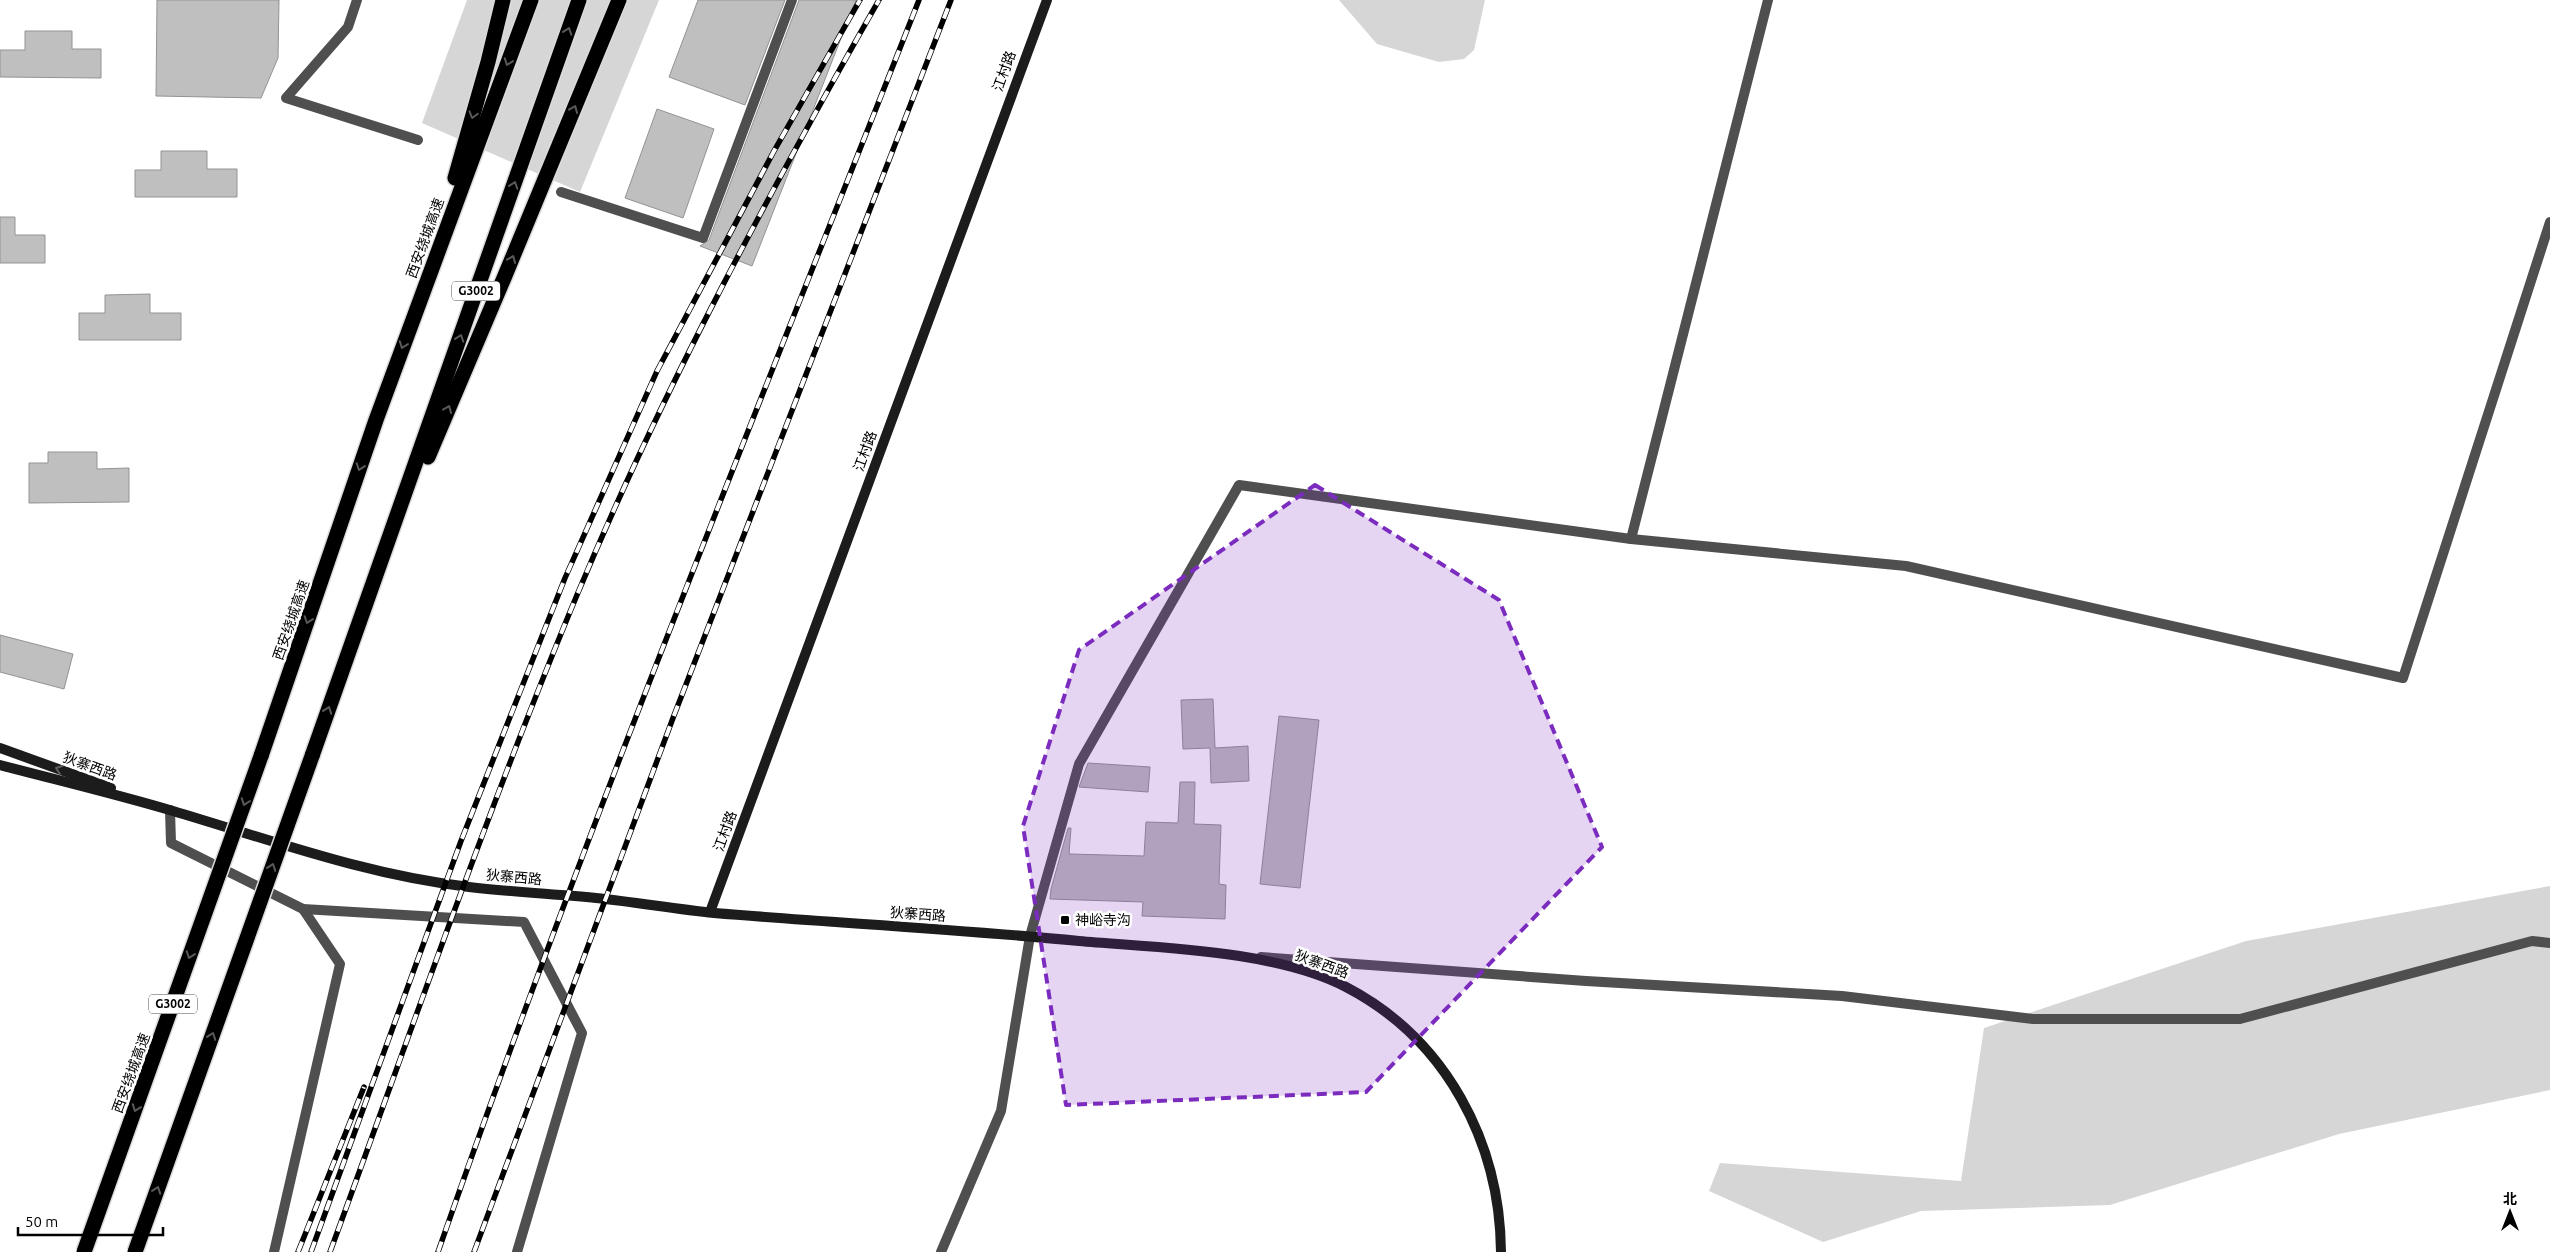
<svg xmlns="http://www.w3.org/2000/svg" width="2550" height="1252" viewBox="0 0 2550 1252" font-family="Ubuntu,'Noto Sans SC',sans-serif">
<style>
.green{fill:#d6d6d6}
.building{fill:#bfbfbf;stroke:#939393}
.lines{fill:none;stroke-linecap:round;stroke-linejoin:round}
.highway-casing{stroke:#dbdbdb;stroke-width:18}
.lane{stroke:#4f4f4f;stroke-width:10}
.street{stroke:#4f4f4f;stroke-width:10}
.secondary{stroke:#1c1c1c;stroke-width:10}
.highway{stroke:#000;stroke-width:15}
.rail-casing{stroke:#000;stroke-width:5.5}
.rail{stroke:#fff;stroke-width:4;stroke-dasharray:11;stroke-linecap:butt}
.highway-bridge-casing{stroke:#dbdbdb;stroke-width:18;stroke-linecap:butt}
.highway-bridge{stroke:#000;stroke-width:15}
.oneway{stroke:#595959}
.oneway2{stroke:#606060}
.marked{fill:#7b2cbf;fill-opacity:0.2;stroke:#7b2cbf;stroke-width:4;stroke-dasharray:10 6;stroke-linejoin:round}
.poi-dot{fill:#000;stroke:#fff;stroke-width:2}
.labels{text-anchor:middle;stroke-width:5;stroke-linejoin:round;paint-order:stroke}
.shield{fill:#fff;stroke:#4c4c4c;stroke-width:1}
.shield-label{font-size:12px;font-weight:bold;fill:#000}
.street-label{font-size:14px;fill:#000;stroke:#fff}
.poi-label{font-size:14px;fill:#000;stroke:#fff;text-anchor:start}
</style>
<rect width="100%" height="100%" fill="#fff"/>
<g class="green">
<path d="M467,0H659L580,192L422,123Z"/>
<path d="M1339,0H1485L1474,50L1464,59L1439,62L1377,44Z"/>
<path d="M2550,886V1090L2339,1134L2110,1205L1921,1211L1823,1242L1709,1191L1720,1163L1961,1181L1984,1028L2246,941Z"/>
</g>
<g class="building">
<path d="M157,0H279L278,58L261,98L156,96Z"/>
<path d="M698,0H785L745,105L669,77Z"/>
<path d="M799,0H856L752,266L700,246L709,240Z"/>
<path d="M25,31H72V49H101V78L0,77V50H25Z"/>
<path d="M657,109L714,129L683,218L625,198Z"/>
<path d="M161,151H207V169H237V197H135V170H161Z"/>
<path d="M0,217H15V235H45V263H0Z"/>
<path d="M150,294V313H181V340H79V313H105V295Z"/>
<path d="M48,452H97V469L129,468V502L29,503V463H48Z"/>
<path d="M0,635L73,654L64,689L0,672Z"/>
<path d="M1213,699L1215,748L1248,746L1249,781L1211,783L1210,748L1183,749L1181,700Z"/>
<path d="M1279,716L1319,720L1300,888L1260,884Z"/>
<path d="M1088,763L1150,767L1148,792L1079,787Z"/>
<path d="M1180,782H1195L1194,824L1221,825L1219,884L1226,885L1225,919L1142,916L1143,902L1050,899L1051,889L1068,828H1071L1069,854L1144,856L1146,822L1178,823Z"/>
</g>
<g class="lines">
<defs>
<g id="highway">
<path d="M455,178L488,62L503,0"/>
<path d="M428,457L504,278L619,0"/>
<path d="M261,756L376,420L531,0"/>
<path d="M312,756L579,0"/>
</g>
</defs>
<use href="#highway" class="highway-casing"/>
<path class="lane" d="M561,192L703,238L792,0"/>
<g class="street">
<path d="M357,0L348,27L286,98L418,140"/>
<path d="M1631,539L1768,0"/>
<path d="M170,810L171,843L303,909L340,964L274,1252"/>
<path d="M303,909L524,922L582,1033L517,1252"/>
<path d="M1261,957L1586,981L1842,996L2033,1019H2240L2532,941L2550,943"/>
<path d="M941,1252L1001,1111L1030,936L1079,764L1239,485L1631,539L1906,566L2403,678L2550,222"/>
</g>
<g class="secondary">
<path d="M0,748L111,788"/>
<path d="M0,765C57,780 116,794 173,811C271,840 366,875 469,887C511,892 554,894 596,898C635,902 675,909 714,913C836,923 957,929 1079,941C1159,948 1275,950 1346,987C1446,1039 1500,1142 1501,1252"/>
<path d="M710,912L1047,0"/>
</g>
<use href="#highway" class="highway"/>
<defs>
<g id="rail">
<path d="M298,1252L364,1087"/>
<path d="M311,1252L461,841L565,578L657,371L774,151L860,0"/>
<path d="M330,1252C411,1032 487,811 577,595C663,389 769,193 879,0"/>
<path d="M438,1252C585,830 755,416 919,0"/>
<path d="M474,1252L673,718L951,0"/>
</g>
</defs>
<use href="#rail" class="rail-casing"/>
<use href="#rail" class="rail"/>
<defs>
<g id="highway-bridge">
<path d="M84,1252L261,756"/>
<path d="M135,1252L312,756"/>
</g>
</defs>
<use href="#highway-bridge" class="highway-bridge-casing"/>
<use href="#highway-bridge" class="highway-bridge"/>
</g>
<defs><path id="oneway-chevron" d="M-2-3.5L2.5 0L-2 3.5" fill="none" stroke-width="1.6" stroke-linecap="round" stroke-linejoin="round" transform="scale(1.25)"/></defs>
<g class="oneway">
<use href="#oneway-chevron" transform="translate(568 31) rotate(-71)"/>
<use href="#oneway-chevron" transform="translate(508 62) rotate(110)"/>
<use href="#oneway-chevron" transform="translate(574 109) rotate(-67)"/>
<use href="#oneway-chevron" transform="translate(473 115) rotate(106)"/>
<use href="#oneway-chevron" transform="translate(514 185) rotate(-71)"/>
<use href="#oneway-chevron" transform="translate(512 259) rotate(-68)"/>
<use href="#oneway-chevron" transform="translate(460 338) rotate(-71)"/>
<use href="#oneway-chevron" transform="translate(403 345) rotate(110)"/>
<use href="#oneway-chevron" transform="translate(448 409) rotate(-67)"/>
<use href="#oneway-chevron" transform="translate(360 467) rotate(109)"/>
<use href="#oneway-chevron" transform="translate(308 620) rotate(109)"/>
<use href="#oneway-chevron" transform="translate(328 710) rotate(-70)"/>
<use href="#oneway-chevron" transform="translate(245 802) rotate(110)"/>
<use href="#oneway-chevron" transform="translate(272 867) rotate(-70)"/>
<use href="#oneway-chevron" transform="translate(190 955) rotate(110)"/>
<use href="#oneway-chevron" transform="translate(212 1036) rotate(-70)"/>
<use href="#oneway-chevron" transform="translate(136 1108) rotate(110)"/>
<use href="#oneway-chevron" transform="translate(157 1190) rotate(-70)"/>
</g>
<use class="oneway2" href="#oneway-chevron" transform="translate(59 769) rotate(-160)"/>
<path class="marked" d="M1315,485L1499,600L1602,847L1366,1092L1066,1105L1023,826L1079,650Z"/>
<rect class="poi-dot" x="1060" y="915" width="10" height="10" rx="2.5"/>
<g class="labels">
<g class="shield">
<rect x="452" y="281.5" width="48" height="19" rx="4"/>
<rect x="149" y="994.5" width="48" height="19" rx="4"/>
</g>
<g class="shield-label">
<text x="476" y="295">G3002</text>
<text x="173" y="1008">G3002</text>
</g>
<g class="street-label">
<text transform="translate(1004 71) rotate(-70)" y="5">江村路</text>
<text transform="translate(425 238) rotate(-70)" y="5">西安绕城高速</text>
<text transform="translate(865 451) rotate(-70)" y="5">江村路</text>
<text transform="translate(291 620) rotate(-71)" y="5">西安绕城高速</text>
<text transform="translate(90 766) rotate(20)" y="5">狄寨西路</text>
<text transform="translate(725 831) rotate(-70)" y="5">江村路</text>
<text transform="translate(514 877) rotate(5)" y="5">狄寨西路</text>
<text transform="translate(918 914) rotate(4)" y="5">狄寨西路</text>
<text transform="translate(1322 964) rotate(20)" y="5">狄寨西路</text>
<text transform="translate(131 1073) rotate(-70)" y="5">西安绕城高速</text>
</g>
<g class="poi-label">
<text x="1075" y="925">神峪寺沟</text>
</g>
</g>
<g transform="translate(2510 1212)" stroke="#ffffff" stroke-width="4" paint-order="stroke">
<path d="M0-4L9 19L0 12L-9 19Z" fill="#000000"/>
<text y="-8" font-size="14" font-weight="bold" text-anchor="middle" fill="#000000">北</text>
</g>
<path d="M18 1227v8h145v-8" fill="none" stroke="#000000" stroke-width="2.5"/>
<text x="25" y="1227" font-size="15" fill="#000000" stroke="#ffffff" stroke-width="4" paint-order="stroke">50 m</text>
</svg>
